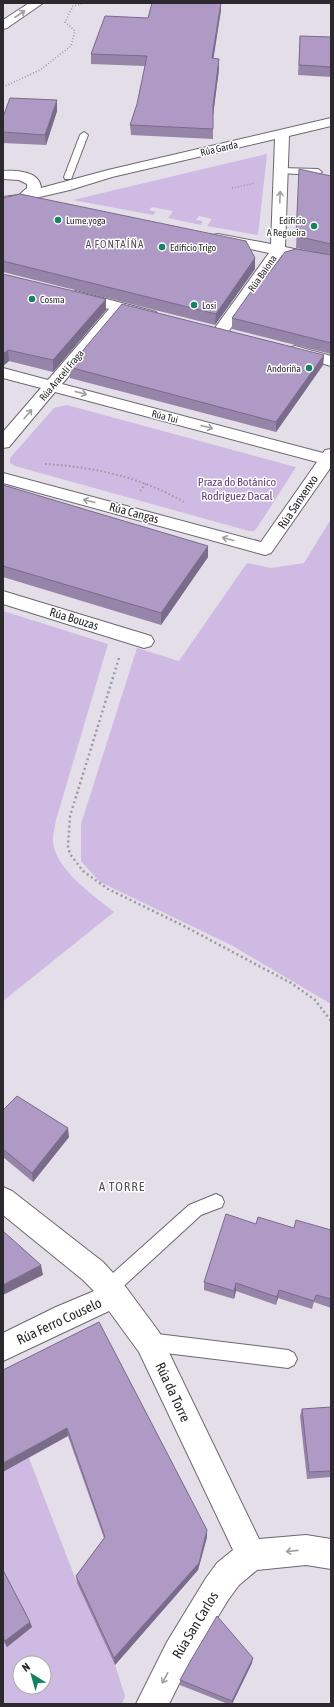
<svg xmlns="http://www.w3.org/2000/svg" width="334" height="1707" viewBox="0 0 334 1707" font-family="'Asap Condensed',sans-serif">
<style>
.green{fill:#cfbae3;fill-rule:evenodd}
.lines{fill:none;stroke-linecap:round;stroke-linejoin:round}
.service-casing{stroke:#6c6870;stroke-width:2}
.minor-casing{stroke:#6c6870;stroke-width:2}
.motorway-casing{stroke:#6c6870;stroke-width:2}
.path-far2{stroke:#9b989f;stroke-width:1.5;stroke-dasharray:1 2;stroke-linecap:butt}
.path-far1{stroke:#9b989f;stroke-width:2;stroke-dasharray:1.5 2.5;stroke-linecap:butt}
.path{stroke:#9b989f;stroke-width:2.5;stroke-dasharray:2 3;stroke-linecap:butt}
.service{fill:#fff;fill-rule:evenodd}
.minor{fill:#fff;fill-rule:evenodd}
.motorway{fill:#fff;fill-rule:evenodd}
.wall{fill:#9684a9}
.shaded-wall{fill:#7a6b8a}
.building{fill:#af99c5;stroke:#7a6b8a}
.oneway{stroke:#a09fa0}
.poi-dot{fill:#158360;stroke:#fff;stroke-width:1.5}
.labels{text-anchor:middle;stroke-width:3;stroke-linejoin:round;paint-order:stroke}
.far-street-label{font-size:10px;fill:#2b292d;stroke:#fff}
.far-poi-label{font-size:10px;fill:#2b292d;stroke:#fff;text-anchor:start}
.far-neighbourhood-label{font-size:11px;letter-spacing:1px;fill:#545058;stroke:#fff}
.park-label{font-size:12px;fill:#60417a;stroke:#fff}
.street-label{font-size:12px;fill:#2b292d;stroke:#fff}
.neighbourhood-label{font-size:13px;letter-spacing:1px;fill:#545058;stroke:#fff}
.near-street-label{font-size:14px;fill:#2b292d;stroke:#fff}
</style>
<rect width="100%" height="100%" fill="#e3dee8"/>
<g class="green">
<path d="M267,154L258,235L207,226L212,219L199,216L196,220L203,221L201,225L168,218L173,211L152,207L149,210L156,212L153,215L73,200Z"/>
<path d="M67,405L288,465L296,467L257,528L254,531H249L15,466L10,463V458L54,408Z"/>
<path d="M331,519V1004L231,945L100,882L81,861V824L137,648L179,661L247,563L271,568L304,563Z"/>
<path d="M3,611L108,644L56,820C55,826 53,833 53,839C52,867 94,896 114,912L3,1001Z"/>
<path d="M29,1458L77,1583L115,1665L125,1696L122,1704H3V1472ZM20,1663H44V1687H20Z"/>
</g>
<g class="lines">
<defs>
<g id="service">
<path d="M84,132L88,135L72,177L71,179H65L64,177L80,135Z"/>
<path d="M281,168L318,169L322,172L318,175L278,173L277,171L278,169Z"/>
<path d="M216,1194L222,1197L224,1202L222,1207L201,1215L115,1294L109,1296L103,1294L100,1288L103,1282L189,1205Z"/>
<path d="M149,1333L288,1350L294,1353L297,1359L294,1365L288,1368L149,1351L143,1348L140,1342L143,1336Z"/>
</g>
<g id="minor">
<path d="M331,118V126L289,136L285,247L331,257V265L282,255L226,335L220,337L214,335L212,332L269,253L213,241L211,238L213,235L218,234L271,244L275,139L112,177L70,190L35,198L19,204L3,205V197L19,195L27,188V184L19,180L3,179V171C16,170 40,171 41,188L108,170Z"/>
<path d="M76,291L156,312L158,315L156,318L150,320L122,313L62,384L323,453L325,450L331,449V467L271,553L265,555L3,483V473L261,542L317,462L55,392L9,447L3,448V432L41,388L3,378V368L48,380L109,309L71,299L68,296L71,293Z"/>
<path d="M295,346L331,356V366L289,354L287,351L289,348Z"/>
<path d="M3,591L151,636L154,641L151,646L144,648L3,604Z"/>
<path d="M3,1187L12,1191L103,1262L125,1286L159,1332L259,1539L306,1535L331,1539V1569L306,1565L257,1570L239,1585L228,1600L189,1664L169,1704H136L167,1642L206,1578L217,1563L233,1550L139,1352L109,1311L3,1361V1333L56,1307L94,1291L83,1280L3,1215Z"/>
</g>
<path id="motorway" d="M29,3H43L7,28L3,29V20Z"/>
</defs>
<use href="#service" class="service-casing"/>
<use href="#minor" class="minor-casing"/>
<use href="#motorway" class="motorway-casing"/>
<g class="path-far2">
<path d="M3,87L40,70L71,46L75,31L65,22L73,6L85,3"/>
<path d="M232,188L255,183"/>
</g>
<g class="path-far1">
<path d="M45,464C95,467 140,477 184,502"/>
<path d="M140,491L147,482"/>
</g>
<path class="path" d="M119,658L70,816L68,847L70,854L83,871L108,889L182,925L291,983L315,1000L331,1021"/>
<use href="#service" class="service"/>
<use href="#minor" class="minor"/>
<use href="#motorway" class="motorway"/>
</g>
<g class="wall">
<path d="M152,3H221V10L213,58L219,69L213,114V139L131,135L130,125L137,104L145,66L91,64V54L148,18Z"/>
<path d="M300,36L331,37V77L298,75Z"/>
<path d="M57,111L46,145L3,143V117Z"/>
<path d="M331,176V354L232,329V318L266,277L319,253L296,248L299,180Z"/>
<path d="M3,198L255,258V269L215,325L3,272Z"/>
<path d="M3,274L106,310L53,372L9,361L3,366Z"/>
<path d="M324,355L323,365L276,432L70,378L69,367Z"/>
<path d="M3,485L208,557L161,625L3,577Z"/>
<path d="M3,1110L69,1137L33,1182L3,1157Z"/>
<path d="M256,1224L294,1228L331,1230V1308L314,1302L312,1309L278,1298L276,1305L236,1291L234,1299L204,1290V1282Z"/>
<path d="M3,1370L207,1537L198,1570L115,1665L77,1583L76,1576L104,1538L68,1436Z"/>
<path d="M331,1407V1477L307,1479L300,1416L302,1409Z"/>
<path d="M3,1570L32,1627L7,1647L3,1641Z"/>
<path d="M252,1663L232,1704H228L180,1685V1680Z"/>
</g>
<g class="shaded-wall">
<path d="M221,3V10L212,68V58Z"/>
<path d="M219,59V69L213,116V106Z"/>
<path d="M57,100V111L46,145L45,135Z"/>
<path d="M255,258V269L215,325L216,314Z"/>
<path d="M106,299V310L53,372V360Z"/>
<path d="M8,350L9,361L3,366V354Z"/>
<path d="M324,355L323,365L276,432V422Z"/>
<path d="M208,546V557L161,625V613Z"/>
<path d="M68,1128L69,1137L33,1182L32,1173Z"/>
<path d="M41,1265L43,1275L3,1295V1285Z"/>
<path d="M236,1283V1291L234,1299V1291Z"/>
<path d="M279,1290L278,1298L276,1305L277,1297Z"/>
<path d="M67,1428L68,1436L3,1472V1463Z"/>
<path d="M207,1530V1537L198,1570L115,1665L114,1658Z"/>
<path d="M30,1622L32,1627L7,1647L5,1641Z"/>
<path d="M253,1658L252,1663L232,1704V1701Z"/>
</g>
<g class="building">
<path d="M152,3H221L212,58L219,59L213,106V129L130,125L137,104L147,56L91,54L105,16L148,18Z"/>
<path d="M300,36L331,37V67L299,65Z"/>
<path d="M10,98L57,100L45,135L3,132V117Z"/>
<path d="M299,169L331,176V244L296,236Z"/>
<path d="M20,194L246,241L255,258L216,314L3,261V198Z"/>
<path d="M296,249L331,255V343L232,318L264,273L266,277L285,252Z"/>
<path d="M3,274L106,299L53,360L8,350L3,354Z"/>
<path d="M122,304L324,355L276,422L69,367Z"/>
<path d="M3,485L208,546L161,613L3,566Z"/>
<path d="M17,1096L68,1128L32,1173L3,1149V1110Z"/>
<path d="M226,1214L256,1224L258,1217L294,1228L296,1220L331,1230V1299L316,1295L314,1301L279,1290L277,1297L236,1283L234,1291L204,1282Z"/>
<path d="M3,1231L41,1265L3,1285Z"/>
<path d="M99,1322L207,1530L199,1563L114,1658L76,1576L105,1537L67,1428L3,1463V1370Z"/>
<path d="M331,1407V1471L309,1472L302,1409Z"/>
<path d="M3,1570L30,1622L5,1641L3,1638Z"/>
<path d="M217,1616L253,1658L232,1701L180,1680L191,1660Z"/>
</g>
<defs><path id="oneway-shaft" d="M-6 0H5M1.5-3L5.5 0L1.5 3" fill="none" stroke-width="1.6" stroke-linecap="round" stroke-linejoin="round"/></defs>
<g class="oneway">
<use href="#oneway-shaft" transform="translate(20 14) rotate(-33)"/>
<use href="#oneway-shaft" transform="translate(280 197) rotate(-88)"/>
<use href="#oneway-shaft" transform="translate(81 393) rotate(15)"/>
<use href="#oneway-shaft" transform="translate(28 414) rotate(-50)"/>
<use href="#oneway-shaft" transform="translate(207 427) rotate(15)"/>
<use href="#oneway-shaft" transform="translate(89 501) rotate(-165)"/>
<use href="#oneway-shaft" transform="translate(228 539) rotate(-165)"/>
<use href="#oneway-shaft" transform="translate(292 1551) rotate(174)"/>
<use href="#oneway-shaft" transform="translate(165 1678) rotate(118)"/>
</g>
<g class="poi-dot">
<circle cx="58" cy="220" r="4"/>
<circle cx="314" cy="226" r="4"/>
<circle cx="162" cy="247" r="4"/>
<circle cx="32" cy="299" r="4"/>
<circle cx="194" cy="305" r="4"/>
<circle cx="309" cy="368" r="4"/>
</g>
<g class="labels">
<g class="far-street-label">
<text transform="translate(219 148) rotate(-13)" y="4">Rúa Garda</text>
<text transform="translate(262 273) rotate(-55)" y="4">Rúa Baiona</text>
<text transform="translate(61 375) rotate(-50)" y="4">Rúa Araceli Fraga</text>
<text transform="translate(165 416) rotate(15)" y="4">Rúa Tui</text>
</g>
<g class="far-poi-label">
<text x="66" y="224">Lume.yoga</text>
<text x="306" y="224" text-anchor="end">Edificio<tspan x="306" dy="12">A Regueira</tspan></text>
<text x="170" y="251">Edificio Trigo</text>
<text x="40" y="303">Cosma</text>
<text x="202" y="309">Losi</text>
<text x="301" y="372" text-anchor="end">Andoriña</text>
</g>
<g class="far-neighbourhood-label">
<text x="115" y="248">A FONTAÍÑA</text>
</g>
<g class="park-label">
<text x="237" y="486">Praza do Botánico<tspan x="237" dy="14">Rodríguez Dacal</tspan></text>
</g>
<g class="street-label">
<text transform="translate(298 502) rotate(-56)" y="4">Rúa Sanxenxo</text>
<text transform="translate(134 513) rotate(15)" y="4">Rúa Cangas</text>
<text transform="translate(74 619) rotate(17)" y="4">Rúa Bouzas</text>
</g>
<g class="neighbourhood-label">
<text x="122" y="1191">A TORRE</text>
</g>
<g class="near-street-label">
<text transform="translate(59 1321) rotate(-25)" y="5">Rúa Ferro Couselo</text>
<text transform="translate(173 1392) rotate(65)" y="5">Rúa da Torre</text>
<text transform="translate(195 1625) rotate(-59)" y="5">Rúa San Carlos</text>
</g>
</g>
<rect width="334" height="1707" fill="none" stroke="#2b292d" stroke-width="8"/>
<g transform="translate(32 1675) rotate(323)"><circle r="19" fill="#ffffff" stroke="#aaa9ab"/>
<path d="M0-3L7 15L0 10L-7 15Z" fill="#158360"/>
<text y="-6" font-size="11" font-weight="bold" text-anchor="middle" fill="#2b292d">N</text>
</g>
</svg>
